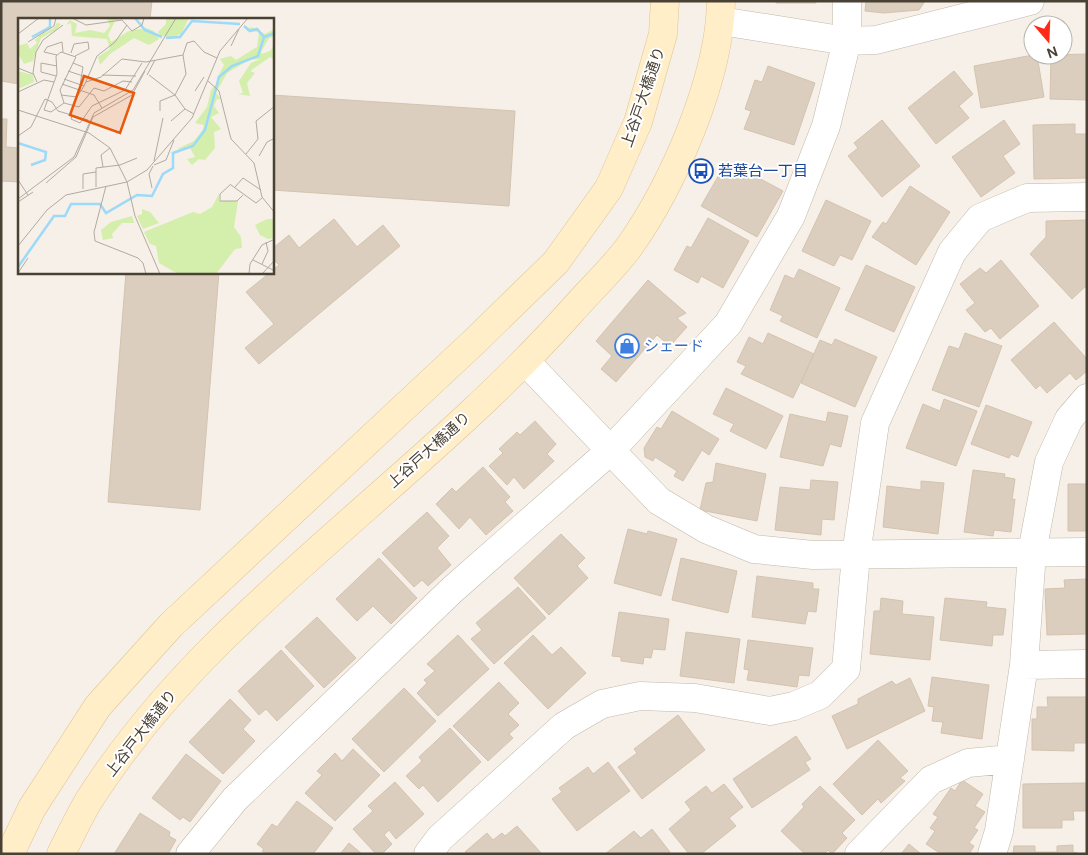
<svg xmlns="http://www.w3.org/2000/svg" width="1088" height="855" viewBox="0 0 1088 855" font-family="'DM Sans','Noto Sans JP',sans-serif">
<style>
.building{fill:#dccebe;stroke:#d4c3ae}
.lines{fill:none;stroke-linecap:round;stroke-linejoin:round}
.street-casing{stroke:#c2b8a9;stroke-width:29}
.secondary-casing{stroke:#dec694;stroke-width:29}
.street{stroke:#fff;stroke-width:28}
.secondary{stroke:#ffeec8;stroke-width:28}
.labels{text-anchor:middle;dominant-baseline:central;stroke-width:4;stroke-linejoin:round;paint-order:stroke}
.street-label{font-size:15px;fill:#4a4135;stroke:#fff}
.transit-label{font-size:15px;fill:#164399;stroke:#fff;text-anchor:start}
.shop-label{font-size:15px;fill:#366cbe;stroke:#fff;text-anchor:start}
.inset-river{fill:none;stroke:#9dd9f9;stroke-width:2.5}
.inset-road{fill:none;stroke:#b1aaa0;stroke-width:1}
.view{fill:#e8590c;fill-opacity:0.15;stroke:#e8590c;stroke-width:2.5}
.inset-edge{fill:none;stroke:#4a4135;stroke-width:2.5}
</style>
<rect width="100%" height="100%" fill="#f6f0e8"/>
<path class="building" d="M 1,1 L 152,1 L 150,19 L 19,19 L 19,84 L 1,81 Z
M 776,1 L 816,1 L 816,3 L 776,3 Z
M 866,1 L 925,1 L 919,10 L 884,13 L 865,11 Z
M 1087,54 L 1087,100 L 1050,99 L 1051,55 Z
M 1033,55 L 1037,55 L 1044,97 L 981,108 L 974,66 Z
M 768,66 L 815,83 L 794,145 L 744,129 L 751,111 L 745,109 L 755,80 L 762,82 Z
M 954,71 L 973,94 L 959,106 L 969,118 L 936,144 L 908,108 Z
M 272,95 L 515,111 L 509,206 L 272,190 Z
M 1,119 L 7,119 L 6,147 L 19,148 L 19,182 L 1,181 Z
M 882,120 L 920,166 L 882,197 L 848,156 L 858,148 L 854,143 Z
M 1004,120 L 1020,144 L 1003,156 L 1015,173 L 981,197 L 952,157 Z
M 1075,124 L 1075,134 L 1087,134 L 1087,178 L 1034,179 L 1033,125 Z
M 727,161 L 783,191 L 757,237 L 701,206 Z
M 910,186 L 950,212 L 916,265 L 872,237 L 883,222 L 886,224 Z
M 826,200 L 871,221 L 852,260 L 840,255 L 834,266 L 802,251 Z
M 708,218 L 749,241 L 723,288 L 701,276 L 698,283 L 674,270 L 687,246 L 691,248 Z
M 334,219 L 357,247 L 383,225 L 400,246 L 259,364 L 245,348 L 274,324 L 246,292 L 279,265 L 272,258 L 272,249 L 289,235 L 299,248 Z
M 1087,220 L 1087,285 L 1072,299 L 1030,254 L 1046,237 L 1046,221 Z
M 1001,260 L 1039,306 L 1000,339 L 991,328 L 985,332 L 966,310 L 975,303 L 960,284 L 980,268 L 986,273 Z
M 866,265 L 915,287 L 894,332 L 845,310 Z
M 799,269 L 840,288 L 817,338 L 780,321 L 783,316 L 770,310 L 785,275 L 794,279 Z
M 126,272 L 219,272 L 200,510 L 108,502 Z
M 648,280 L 686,313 L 677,318 L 687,327 L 670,346 L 657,335 L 616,382 L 601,369 L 612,356 L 596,341 Z
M 1054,322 L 1087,359 L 1087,371 L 1076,380 L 1070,373 L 1047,393 L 1040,385 L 1036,389 L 1011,360 Z
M 768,333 L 814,354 L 793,398 L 741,374 L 746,366 L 737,362 L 749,337 L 763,344 Z
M 965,333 L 1002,346 L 979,407 L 932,390 L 949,346 L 959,349 Z
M 835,339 L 877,357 L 855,407 L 801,383 L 820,340 L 832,345 Z
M 726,388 L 783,416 L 766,449 L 730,431 L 734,424 L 713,414 Z
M 944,399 L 977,411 L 956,466 L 906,448 L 923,404 L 940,411 Z
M 986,405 L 1032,422 L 1018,457 L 1011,454 L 1009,458 L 971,444 Z
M 672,411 L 719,439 L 709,455 L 702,450 L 683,481 L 674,476 L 677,471 L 655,457 L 653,461 L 645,457 L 644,448 L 657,427 L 661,429 Z
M 828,412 L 848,416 L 841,447 L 830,444 L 823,466 L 780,457 L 790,414 L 826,422 Z
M 535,421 L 556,444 L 547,454 L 554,461 L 524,489 L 514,477 L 507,485 L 489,466 L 503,453 L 499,449 L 517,432 L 520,435 Z
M 716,463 L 766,474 L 757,521 L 700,510 L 706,483 L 713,482 Z
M 483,467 L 510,497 L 505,502 L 513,511 L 486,535 L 470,517 L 459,529 L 436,504 L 452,488 L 456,492 Z
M 973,470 L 1005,474 L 1004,477 L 1015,479 L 1012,500 L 1015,499 L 1011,532 L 994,530 L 993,536 L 964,532 Z
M 811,480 L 838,482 L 834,520 L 822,519 L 821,535 L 775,530 L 780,487 L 810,490 Z
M 921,481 L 944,483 L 938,534 L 883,527 L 887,486 L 921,490 Z
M 1068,484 L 1087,484 L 1087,531 L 1068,531 Z
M 427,512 L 449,536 L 437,548 L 451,565 L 428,586 L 422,580 L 414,587 L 382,553 Z
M 628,529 L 647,534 L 648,531 L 677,539 L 661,596 L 614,583 Z
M 561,534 L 585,558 L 577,566 L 588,578 L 549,615 L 514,578 Z
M 379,558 L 417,598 L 391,624 L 373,606 L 357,621 L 336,599 Z
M 681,558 L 737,571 L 728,613 L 672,600 Z
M 757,576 L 813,583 L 813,589 L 819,589 L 816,612 L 808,611 L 805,624 L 752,617 Z
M 1087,579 L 1087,634 L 1047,635 L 1045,589 L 1065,588 L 1064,580 Z
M 518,587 L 546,618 L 494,664 L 471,639 L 482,630 L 476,623 Z
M 881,598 L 903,601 L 902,614 L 934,617 L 930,660 L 870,654 L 874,611 L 880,611 Z
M 945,598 L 987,602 L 986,607 L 1006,609 L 1003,635 L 993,635 L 992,646 L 940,640 Z
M 619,612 L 669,619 L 665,650 L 653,649 L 651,658 L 644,657 L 643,664 L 621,661 L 621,657 L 612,656 Z
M 317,617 L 356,658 L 324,688 L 285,647 Z
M 686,632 L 740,639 L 734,683 L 680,676 Z
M 458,635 L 489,669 L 438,716 L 417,693 L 427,683 L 424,680 L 435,671 L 427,664 Z
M 533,635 L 552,655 L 561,647 L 586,673 L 548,709 L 504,663 Z
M 748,640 L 813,648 L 809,676 L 799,675 L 797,687 L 747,680 L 749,670 L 744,669 Z
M 281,650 L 314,686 L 277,721 L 266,709 L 259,715 L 238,691 Z
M 932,677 L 989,685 L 982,739 L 941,733 L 943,722 L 932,721 L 934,707 L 928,706 Z
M 910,678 L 925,711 L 847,749 L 832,716 L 858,704 L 858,699 L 892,681 L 896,685 Z
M 499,682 L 519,703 L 508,714 L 519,725 L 509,734 L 513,738 L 488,761 L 453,726 Z
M 404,688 L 436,721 L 384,772 L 352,739 Z
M 1047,697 L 1087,697 L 1087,743 L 1074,743 L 1074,751 L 1032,750 L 1032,719 L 1037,719 L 1037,707 L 1048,707 Z
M 230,699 L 251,720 L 243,729 L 255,741 L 223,774 L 189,742 Z
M 678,715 L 705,750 L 642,799 L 618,767 L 637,753 L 634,749 Z
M 450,728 L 481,762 L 438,802 L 423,785 L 419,789 L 406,776 L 422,761 L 419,757 Z
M 796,736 L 811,759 L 805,762 L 810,770 L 752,808 L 733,779 Z
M 878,740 L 908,771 L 900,778 L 905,781 L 881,803 L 878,799 L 862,815 L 833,784 Z
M 353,749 L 380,775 L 335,821 L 305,793 L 322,775 L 317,771 L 335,753 L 342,761 Z
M 186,754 L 221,781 L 190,822 L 183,817 L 180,820 L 152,798 Z
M 608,762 L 630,791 L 577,831 L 552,799 L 562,792 L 559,788 L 588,767 L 593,774 Z
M 962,780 L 983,794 L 975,806 L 985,812 L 974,828 L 978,830 L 969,843 L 974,846 L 969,854 L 941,854 L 926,844 L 935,831 L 930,828 L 938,817 L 933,814 L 951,788 L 955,791 Z
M 395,782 L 424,814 L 396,839 L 389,830 L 384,835 L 392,844 L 382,854 L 376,854 L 353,829 L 373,811 L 368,806 Z
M 1087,783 L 1087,811 L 1073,811 L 1074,820 L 1062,820 L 1062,828 L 1023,828 L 1023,784 Z
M 724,784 L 743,807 L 729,818 L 736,826 L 701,854 L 689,854 L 669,829 L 691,810 L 685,802 L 706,786 L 712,793 Z
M 820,786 L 855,820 L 842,833 L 847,838 L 832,854 L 828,850 L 824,854 L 805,854 L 781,831 L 804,807 L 802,804 Z
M 297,801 L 333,828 L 313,854 L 266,854 L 262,851 L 264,849 L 257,844 L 272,824 L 277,827 Z
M 140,813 L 170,832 L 169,836 L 176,840 L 168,854 L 114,854 Z
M 517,826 L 542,854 L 466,854 L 465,852 L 487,833 L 493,840 L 502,833 L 505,836 Z
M 652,829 L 670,852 L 667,854 L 605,854 L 634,831 L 641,838 Z
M 349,843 L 362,854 L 340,854 Z
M 909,844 L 921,854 L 901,854 Z
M 1073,845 L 1073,852 L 1080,854 L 1013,854 L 1014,846 L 1035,846 L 1035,852 L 1057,852 L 1057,846 Z"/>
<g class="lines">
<g class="street-casing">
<path id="street" d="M 721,21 L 847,41 L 876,40 L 1030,1
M 526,362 L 659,501 L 706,529 L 754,549 L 813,555 L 1087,552
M 1087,398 L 1069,419 L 1049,462 L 1032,552 L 1024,665 L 1087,664
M 190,854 L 235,799 L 452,590 L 610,451 L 728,324 L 791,216 L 826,126 L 847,41 L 847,1
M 428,854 L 440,838 L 564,726 L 602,704 L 640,696 L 695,698 L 770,711 L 794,706 L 820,695 L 846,669 L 856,555 L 875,423 L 952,252 L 980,218 L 1027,198 L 1087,197
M 859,854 L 931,780 L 968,763 L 1010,759
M 992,854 L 999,831 L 1024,665"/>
</g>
<g class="secondary-casing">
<path id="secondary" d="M 10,854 L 32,808 L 98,706 L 171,625 L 475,341 L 556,262 L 609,188 L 638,122 L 663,34 L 665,1
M 61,854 C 70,836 79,817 89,800 C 127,741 173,687 223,638 C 336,527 464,431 570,313 C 589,291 612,270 629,247 C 673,185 720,78 721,1"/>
</g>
<use href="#street" class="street"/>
<use href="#secondary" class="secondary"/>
</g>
<defs>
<g id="bus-ring" transform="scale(1.25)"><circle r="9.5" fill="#fff" stroke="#1a4fb4" stroke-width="1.5"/><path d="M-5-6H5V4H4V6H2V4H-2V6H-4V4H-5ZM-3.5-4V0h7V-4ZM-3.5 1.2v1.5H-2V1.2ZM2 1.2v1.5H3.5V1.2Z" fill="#1a4fb4"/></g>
<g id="shop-ring" transform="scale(1.25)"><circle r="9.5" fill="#fff" stroke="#3f7fe0" stroke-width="1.5"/><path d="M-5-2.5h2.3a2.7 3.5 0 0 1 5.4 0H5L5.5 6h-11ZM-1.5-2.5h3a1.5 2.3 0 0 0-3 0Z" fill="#3f7fe0"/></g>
</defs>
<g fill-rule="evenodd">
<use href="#bus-ring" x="701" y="171"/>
<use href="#shop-ring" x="627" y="346"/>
</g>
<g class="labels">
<g class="street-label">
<text transform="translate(643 97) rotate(-71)">上谷戸大橋通り</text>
<text transform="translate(429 450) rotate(-42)">上谷戸大橋通り</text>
<text transform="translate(141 733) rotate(-52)">上谷戸大橋通り</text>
</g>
<g class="transit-label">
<text x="718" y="171">若葉台一丁目</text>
</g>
<g class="shop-label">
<text x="644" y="346">シェード</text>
</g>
</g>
<g transform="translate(18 18)">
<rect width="256" height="256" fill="#f6f0e8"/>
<path d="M 148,0 L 171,0 L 163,16 L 154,20 L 142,17 L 140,14 L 148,6 ZM 0,53 L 15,57 L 16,64 L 0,71 ZM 249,201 L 257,201 L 256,220 L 250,221 L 242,217 L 237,207 Z" fill="#d4eeac"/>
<path d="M 89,0 L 104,0 L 97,3 L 90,17 L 93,24 L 111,13 L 128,10 L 136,13 L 141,21 L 131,27 L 116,20 L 92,36 L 82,47 L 80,39 L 92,31 L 89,21 L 54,18 L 53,5 L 48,7 L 52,2 L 59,6 L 57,15 L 72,12 L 86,15 L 92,8 ZM 39,5 L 43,6 L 38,12 L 23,20 L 15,43 L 6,46 L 0,36 L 0,28 L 9,25 L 12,31 L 19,25 L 17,22 L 22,17 L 36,10 ZM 226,6 L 230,11 L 234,9 L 247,16 L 256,11 L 256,19 L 251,20 L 243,34 L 244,36 L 252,33 L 256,27 L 256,42 L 252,39 L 232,53 L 237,55 L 229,65 L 232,78 L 220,76 L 225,75 L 221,63 L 233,45 L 242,41 L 231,42 L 209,55 L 198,75 L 203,81 L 199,81 L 196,88 L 201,95 L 193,99 L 203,111 L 196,114 L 197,130 L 187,142 L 181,141 L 174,147 L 169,141 L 177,139 L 172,130 L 159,131 L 176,123 L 184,113 L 186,107 L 177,105 L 189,89 L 193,72 L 202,62 L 199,60 L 206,47 L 202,41 L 213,38 L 218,42 L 239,29 L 241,14 L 229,13 ZM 201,176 L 201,183 L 220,183 L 216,209 L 223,219 L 224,230 L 217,231 L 198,256 L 160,256 L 141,245 L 138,228 L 132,226 L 126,214 L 175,194 L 182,196 L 194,189 ZM 124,191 L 132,194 L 141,205 L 125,211 L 119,198 L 124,196 ZM 114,198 L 116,205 L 104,205 L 94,216 L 95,220 L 85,222 L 83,212 L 93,204 Z" fill="#d4eeac"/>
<path class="inset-river" d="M 117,0 L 127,12 L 144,19M 226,8 L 232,13 L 239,11 L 246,19M 14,19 L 32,9 L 32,0M 148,20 L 162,19 L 174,3 L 222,6M 0,125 L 28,134 L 27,142 L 13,147M 0,249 L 36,198 L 47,198 L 53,186 L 82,186 L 88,195 L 119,177 L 134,178 L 145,156 L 155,150 L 155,135 L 175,128 L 187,112 L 201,59 L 214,48 L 240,38 L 246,19 L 257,15"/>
<path class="inset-road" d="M 54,0 L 68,7 L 104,2 L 114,13 L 124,7 L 126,0M 0,16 L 21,0M 10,24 L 36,8 L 38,0M 213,28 L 221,11M 53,35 L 56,26 L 70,24 L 71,31 L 57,38M 39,37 L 26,34 L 29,29 L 44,24 L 45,34M 55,45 L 65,49 L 62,67M 0,50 L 15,56M 50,53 L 65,58M 84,57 L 118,58M 129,57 L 137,42M 131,57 L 157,77 L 168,56 L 165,37 L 169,25 L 176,23 L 186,34 L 199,40M 38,58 L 23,54 L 23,45 L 39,48M 190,63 L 201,73 L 213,121 L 236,145 L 244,179 L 257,195M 19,64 L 15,55 L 18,34 L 25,22 L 45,7M 68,64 L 83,59 L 104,41 L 128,44 L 165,37M 44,66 L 76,77 L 84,90M 66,68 L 79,38 L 97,24 L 109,7M 177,73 L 186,59M 0,74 L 26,62 L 36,64M 43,77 L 59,79 L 66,68 L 46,61M 157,77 L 167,91 L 176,96M 46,85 L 42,72 L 58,39 L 43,34 L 38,38 L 39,56 L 26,92 L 33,94 L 46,85 L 61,89 L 76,70 L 86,73 L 105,63 L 114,64M 0,92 L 71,115 L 92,130 L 109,164 L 117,198 L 142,256M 142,93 L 142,83 L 157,77M 54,98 L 53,101 L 62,105 L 74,88 L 107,72 L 124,45M 153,103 L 167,91M 0,118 L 13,109 L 27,81 L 34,84 L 40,93 L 70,102M 228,136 L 240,121 L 238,103 L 257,88M 241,138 L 249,124 L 257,120M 136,143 L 145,100M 136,147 L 148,142 L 156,122M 85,149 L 83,137 L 92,130M 0,162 L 10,177M 28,165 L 58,139 L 75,99 L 114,77 L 127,53M 213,166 L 202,176 L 202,183 L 219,183 L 225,177M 213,167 L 238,185 L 244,180M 88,168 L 76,214 L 77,223 L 120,240 L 125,245 L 128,256M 78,169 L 78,150 L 102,147 L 119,140M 217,169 L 225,160 L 243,172M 134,170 L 131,156 L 135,148M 65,171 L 65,156 L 78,154M 0,181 L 56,139 L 76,95 L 115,72 L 158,0M 0,184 L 15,174M 0,228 L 29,192 L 48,177 L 109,164 L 129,152 L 174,100 L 202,33 L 230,0M 235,242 L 257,253M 244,246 L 250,233 L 248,224M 0,255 L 10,240M 231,256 L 232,246 L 244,227 L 257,221M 244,256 L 257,242"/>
<path class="view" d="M 66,58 L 116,75 L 102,115 L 52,97 Z"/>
<rect width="256" height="256" class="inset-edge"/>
</g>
<rect width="1088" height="855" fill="none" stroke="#4a4135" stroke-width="5"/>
<g transform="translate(1048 40) rotate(161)"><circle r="24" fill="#ffffff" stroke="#b7b3ae"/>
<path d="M0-4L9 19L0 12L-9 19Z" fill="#ff2a15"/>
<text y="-8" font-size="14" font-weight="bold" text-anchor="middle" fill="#4a4135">N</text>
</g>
</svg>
